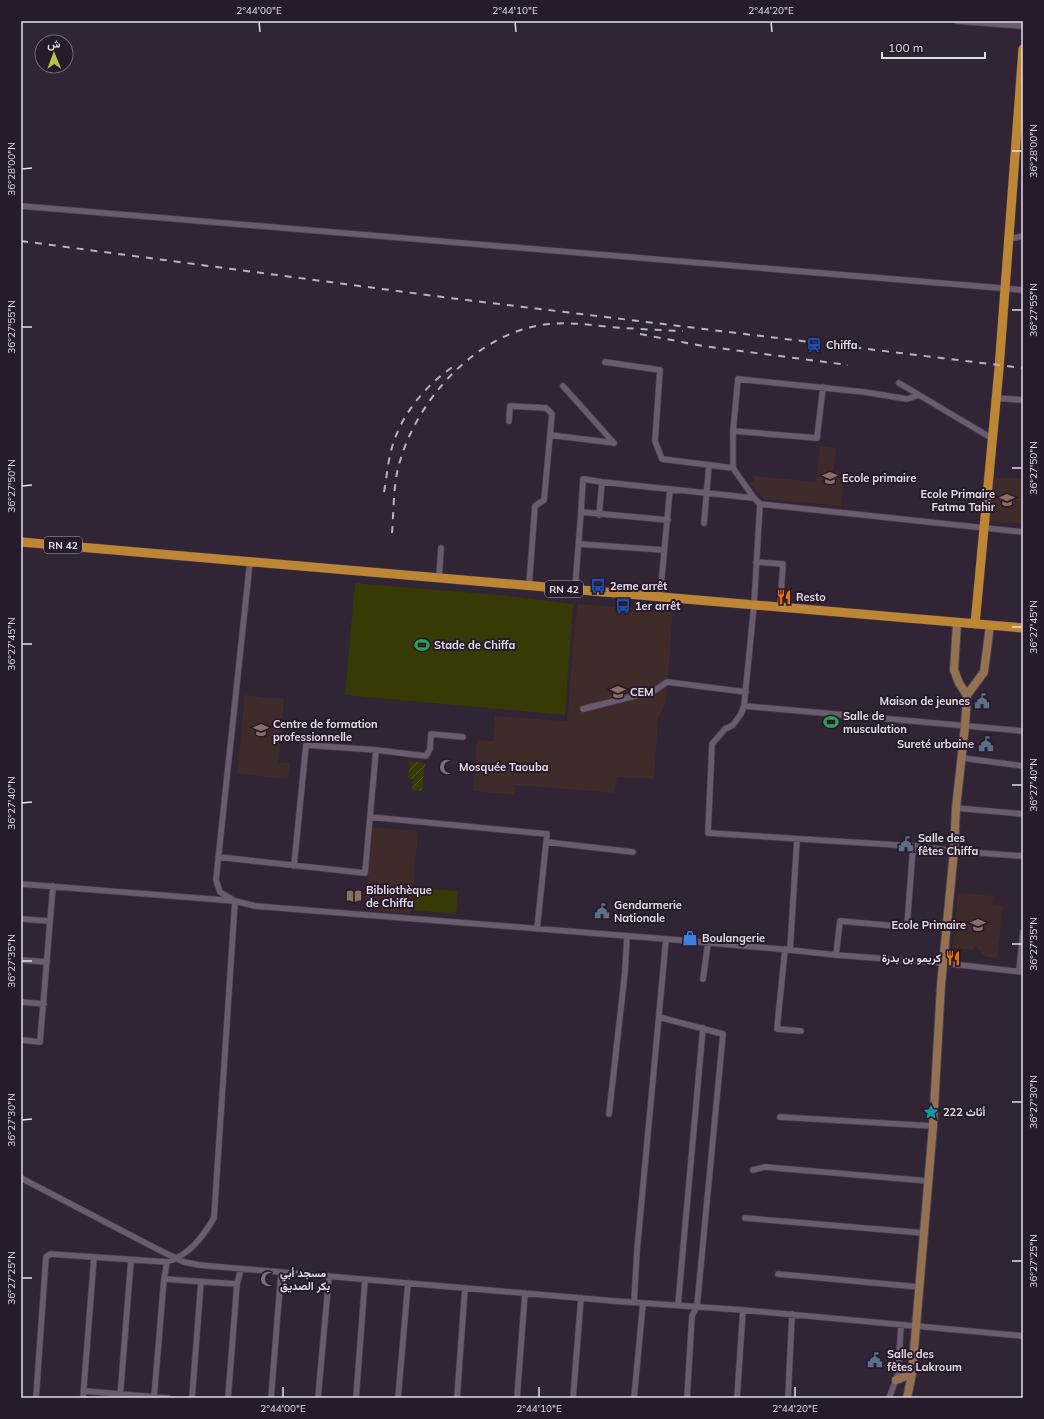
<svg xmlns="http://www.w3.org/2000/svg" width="1044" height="1419" viewBox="0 0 1044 1419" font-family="Mulish,Vazirmatn,sans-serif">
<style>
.education{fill:#3f2b29}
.grass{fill:#373a04}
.garden{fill:url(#garden-furrows)}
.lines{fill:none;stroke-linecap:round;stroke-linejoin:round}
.street-casing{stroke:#4a3f4d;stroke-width:7}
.secondary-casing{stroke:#4a3f4d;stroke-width:10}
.primary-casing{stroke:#4a3f4d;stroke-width:10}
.street{stroke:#6a5b6e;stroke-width:5.5}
.secondary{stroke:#937152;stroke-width:8}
.primary{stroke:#bc8635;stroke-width:9}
.rail{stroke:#bbb2be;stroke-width:2;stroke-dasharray:7 7;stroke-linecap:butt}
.ticks{fill:none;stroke:#e4dce7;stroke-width:1.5}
.labels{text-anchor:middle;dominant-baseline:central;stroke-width:4;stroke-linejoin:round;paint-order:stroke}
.shield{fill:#271a2b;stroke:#aba2af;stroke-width:1}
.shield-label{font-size:10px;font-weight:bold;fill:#e4dce7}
.poi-label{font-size:11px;font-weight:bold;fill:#e4dce7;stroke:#271a2b;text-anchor:start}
.neatline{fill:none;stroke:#e4dce7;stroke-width:1.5}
.ticks-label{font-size:10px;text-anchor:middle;fill:#e4dce7}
</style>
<defs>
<pattern id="garden-furrows" width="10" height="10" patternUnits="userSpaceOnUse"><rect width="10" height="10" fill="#373a04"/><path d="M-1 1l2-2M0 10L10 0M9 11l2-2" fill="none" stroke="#545629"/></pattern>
</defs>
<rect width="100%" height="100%" fill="#312435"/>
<path class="education" d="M 820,446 L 836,448 L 833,471 L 845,472 L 841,506 L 764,499 L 750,484 L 754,480 L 753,476 L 816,482 Z
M 993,477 L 1023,479 L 1023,524 L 989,521 Z
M 577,604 L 673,611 L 666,702 L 658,719 L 654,779 L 617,777 L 615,793 L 515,785 L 514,795 L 473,791 L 477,740 L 493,741 L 495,716 L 567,721 Z
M 245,695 L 284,699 L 279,762 L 290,763 L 288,779 L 237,774 Z
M 373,827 L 418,831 L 411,914 L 365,910 Z
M 958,893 L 993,896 L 992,904 L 1003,905 L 997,958 L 986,957 L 974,945 L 973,950 L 953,948 Z"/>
<path class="grass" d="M 355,583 L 500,595 L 573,604 L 565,715 L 345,695 Z
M 416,888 L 458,891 L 456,914 L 414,910 Z"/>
<path class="garden" d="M 410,761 L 425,763 L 422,791 L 412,790 L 413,779 L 408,778 Z"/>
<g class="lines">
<g class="street-casing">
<path id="street" d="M 957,21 L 1023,26
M 21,206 L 1023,290
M 1009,239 L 1023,236
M 605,362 L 660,370 L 655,441 L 662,459 L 733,468
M 899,383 L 993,439
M 563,386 L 614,443
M 996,398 L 1023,400
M 509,421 L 510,406 L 546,408 L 552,414 L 544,500 L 535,506 L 529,586
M 733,431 L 817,438 L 823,387
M 550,435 L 614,443
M 760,504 L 754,498 L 733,468 L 733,431 L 738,379 L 864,392 L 907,399 L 919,395
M 581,512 L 583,479 L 602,482
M 599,515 L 602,482 L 754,498
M 704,523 L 709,465
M 1023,532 L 760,504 L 754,605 L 744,706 L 741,714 L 733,725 L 725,729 L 712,744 L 708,833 L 913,846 L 954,851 L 1023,856
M 579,544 L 664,550
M 250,561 L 216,880 L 220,892 L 235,901 L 255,906 L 666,939 L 790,950 L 836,955 L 943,963 L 1023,972
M 756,562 L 783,564 L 780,607
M 439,578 L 441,548
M 575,589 L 581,512 L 668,520
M 660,597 L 670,489
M 744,706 L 1023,731
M 583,709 L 654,691 L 667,682 L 746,692
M 376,750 L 426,756 L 430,749 L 431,734 L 463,737
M 962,758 L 1023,766
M 956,808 L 1023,814
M 546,842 L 633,852
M 218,857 L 365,873 L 370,817 L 547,834 L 537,929
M 294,866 L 306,745 L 376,750 L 370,817
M 21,884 L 235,901 L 214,1218 C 202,1238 189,1255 167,1262 L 50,1254 L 46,1257 L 36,1398
M 21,919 L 50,921
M 785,949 L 777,1029 L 801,1031
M 790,950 L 797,839
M 836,955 L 840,921 L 907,927 L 913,846
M 21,960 L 47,962
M 1019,971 L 1023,932
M 703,979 L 708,943
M 21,1002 L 44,1004
M 659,1017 L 723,1034 L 697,1306 L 692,1316 L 687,1398
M 21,1040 L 40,1042 L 53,886
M 609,1114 L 625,972 L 627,936
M 780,1117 L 933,1126
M 753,1170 L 765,1167 L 928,1181
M 21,1178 L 159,1250 L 184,1262 L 199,1265 L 614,1301 L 743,1310 L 1023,1336
M 745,1218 L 924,1233
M 778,1274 L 919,1287
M 164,1279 L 237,1284
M 634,1302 L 637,1251 L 666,939
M 678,1305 L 703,1028
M 84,1391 L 168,1398
M 83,1398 L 94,1257
M 120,1398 L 131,1260
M 154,1398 L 164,1279 L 167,1262
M 192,1398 L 201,1282
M 228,1398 L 237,1284 L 241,1269
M 271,1398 L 281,1273
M 318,1398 L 329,1276
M 356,1398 L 365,1280
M 398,1398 L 408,1283
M 457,1398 L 465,1288
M 517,1398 L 525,1293
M 573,1398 L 581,1298
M 634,1398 L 643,1303
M 737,1398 L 743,1310
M 788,1398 L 792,1314
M 889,1398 L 898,1374 L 901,1325"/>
</g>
<g class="secondary-casing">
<path id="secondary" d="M 967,695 L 984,672 L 990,625
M 896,1380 L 912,1374
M 907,1398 L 912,1374 L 933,1126 L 941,985 L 954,851 L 956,808 L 965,726 L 967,695 L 959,683 L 954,670 L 957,623"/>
</g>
<g class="primary-casing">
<path id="primary" d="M 21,542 L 1023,628
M 975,624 L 999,369 L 1023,49"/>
</g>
<use href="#street" class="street"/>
<use href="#secondary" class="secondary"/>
<use href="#primary" class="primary"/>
<path class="rail" d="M 21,241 L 450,298 L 1023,368
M 640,334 L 703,346 L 848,365
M 384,492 C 387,476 388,459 393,444 C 404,410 428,383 457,364
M 392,533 C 394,509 393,483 400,461 C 419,396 480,330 550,324 C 571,322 590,325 611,327 C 635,329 659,330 683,331"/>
</g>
<path class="ticks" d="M 259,22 L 260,32M 515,22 L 516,32M 771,22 L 772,32M 1012,151 L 1022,151M 22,169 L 32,168M 1012,310 L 1022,310M 22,327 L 32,327M 1012,468 L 1022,468M 22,486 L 32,485M 1012,627 L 1022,627M 22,644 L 32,644M 1012,785 L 1022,785M 22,803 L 32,802M 1012,944 L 1022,944M 22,961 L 32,961M 1012,1102 L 1022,1102M 22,1120 L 32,1119M 1012,1261 L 1022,1261M 22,1278 L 32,1278M 283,1387 L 283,1397M 539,1387 L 539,1397M 795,1387 L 795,1397"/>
<defs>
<g id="station-bare" transform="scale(1.2)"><path d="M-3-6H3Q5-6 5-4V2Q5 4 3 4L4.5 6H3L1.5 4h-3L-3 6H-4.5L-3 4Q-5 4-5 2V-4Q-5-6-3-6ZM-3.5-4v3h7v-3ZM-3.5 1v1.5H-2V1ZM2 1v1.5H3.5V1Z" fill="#1a4fb4" stroke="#271a2b" stroke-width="2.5" paint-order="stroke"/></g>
<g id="school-bare" transform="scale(1.2)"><path d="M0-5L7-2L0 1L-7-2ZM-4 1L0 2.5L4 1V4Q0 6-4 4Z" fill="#8d6e63" stroke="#271a2b" stroke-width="2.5" paint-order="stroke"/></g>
<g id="bus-bare" transform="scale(1.2)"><path d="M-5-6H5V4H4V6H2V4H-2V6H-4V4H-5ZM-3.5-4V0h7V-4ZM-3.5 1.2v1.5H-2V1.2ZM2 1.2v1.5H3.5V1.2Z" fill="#1a4fb4" stroke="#271a2b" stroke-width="2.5" paint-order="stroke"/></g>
<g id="restaurant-bare" transform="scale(1.2)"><path d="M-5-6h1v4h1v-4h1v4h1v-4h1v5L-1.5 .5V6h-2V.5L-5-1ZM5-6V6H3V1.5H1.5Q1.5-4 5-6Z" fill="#e8710a" stroke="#271a2b" stroke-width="2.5" paint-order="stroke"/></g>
<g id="stadium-bare" transform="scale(1.2)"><path d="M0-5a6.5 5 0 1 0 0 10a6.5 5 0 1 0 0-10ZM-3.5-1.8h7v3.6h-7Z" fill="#2e9e5b" stroke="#271a2b" stroke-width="2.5" paint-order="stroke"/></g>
<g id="civic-bare" transform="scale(1.2)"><path d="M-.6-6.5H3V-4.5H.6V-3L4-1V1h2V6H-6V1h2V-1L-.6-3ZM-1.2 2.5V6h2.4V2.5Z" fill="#5c6f8a" stroke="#271a2b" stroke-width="2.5" paint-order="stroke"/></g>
<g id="mosque-bare" transform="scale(1.2)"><path d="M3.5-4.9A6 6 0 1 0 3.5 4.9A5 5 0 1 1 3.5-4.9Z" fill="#6b7280" stroke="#271a2b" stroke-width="2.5" paint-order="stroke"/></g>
<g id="library-bare" transform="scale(1.2)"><path d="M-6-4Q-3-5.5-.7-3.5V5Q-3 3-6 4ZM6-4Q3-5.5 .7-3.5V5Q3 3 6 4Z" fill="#8d6e63" stroke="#271a2b" stroke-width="2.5" paint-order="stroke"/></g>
<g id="shop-bare" transform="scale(1.2)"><path d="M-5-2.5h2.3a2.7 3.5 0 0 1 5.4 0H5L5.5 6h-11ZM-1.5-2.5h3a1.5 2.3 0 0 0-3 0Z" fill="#3f7fe0" stroke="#271a2b" stroke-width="2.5" paint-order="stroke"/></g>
<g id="sight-bare" transform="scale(1.2)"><path d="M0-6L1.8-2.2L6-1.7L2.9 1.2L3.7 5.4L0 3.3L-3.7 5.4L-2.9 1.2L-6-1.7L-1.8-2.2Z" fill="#0f9aa8" stroke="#271a2b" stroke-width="2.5" paint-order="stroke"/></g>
</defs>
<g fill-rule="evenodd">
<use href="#station-bare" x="814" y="345"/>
<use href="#school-bare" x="830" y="478"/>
<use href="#school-bare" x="1007" y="500"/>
<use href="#bus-bare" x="598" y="586"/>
<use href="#restaurant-bare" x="784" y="597"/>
<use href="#bus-bare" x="623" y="606"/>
<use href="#stadium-bare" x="422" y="645"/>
<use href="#school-bare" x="618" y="692"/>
<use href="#civic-bare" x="982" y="701"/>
<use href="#stadium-bare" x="831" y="722"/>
<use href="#school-bare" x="261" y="730"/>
<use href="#civic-bare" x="986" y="744"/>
<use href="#mosque-bare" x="447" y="767"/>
<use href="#civic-bare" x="906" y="844"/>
<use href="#library-bare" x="354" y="896"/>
<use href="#civic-bare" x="602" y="911"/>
<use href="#school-bare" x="978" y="925"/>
<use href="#shop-bare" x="690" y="938"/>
<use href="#restaurant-bare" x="953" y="958"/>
<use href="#sight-bare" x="931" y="1112"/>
<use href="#mosque-bare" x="268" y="1279"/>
<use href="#civic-bare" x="875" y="1360"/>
</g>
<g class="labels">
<g class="shield">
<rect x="44" y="537" width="38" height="16" rx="3"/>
<rect x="545" y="581" width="38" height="16" rx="3"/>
</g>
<g class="shield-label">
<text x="63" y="545">RN 42</text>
<text x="564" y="589">RN 42</text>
</g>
<g class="poi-label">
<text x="826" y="345">Chiffa</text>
<text x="842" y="478">Ecole primaire</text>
<text x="995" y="494" text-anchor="end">Ecole Primaire<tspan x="995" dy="13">Fatma Tahir</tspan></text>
<text x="610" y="586">2eme arrêt</text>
<text x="796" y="597">Resto</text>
<text x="635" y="606">1er arrêt</text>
<text x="434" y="645">Stade de Chiffa</text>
<text x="630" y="692">CEM</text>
<text x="970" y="701" text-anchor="end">Maison de jeunes</text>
<text x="843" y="716">Salle de<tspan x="843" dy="13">musculation</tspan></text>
<text x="273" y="724">Centre de formation<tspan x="273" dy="13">professionnelle</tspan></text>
<text x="974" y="744" text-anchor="end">Sureté urbaine</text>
<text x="459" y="767">Mosquée Taouba</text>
<text x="918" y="838">Salle des<tspan x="918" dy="13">fêtes Chiffa</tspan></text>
<text x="366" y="890">Bibliothèque<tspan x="366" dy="13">de Chiffa</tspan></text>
<text x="614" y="905">Gendarmerie<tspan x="614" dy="13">Nationale</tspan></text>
<text x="966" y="925" text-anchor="end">Ecole Primaire</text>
<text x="702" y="938">Boulangerie</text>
<text x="941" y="958" text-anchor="end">كريمو بن بدرة</text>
<text x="943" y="1112">أثاث 222</text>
<text x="280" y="1273">مسجد أبي<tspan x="280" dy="13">بكر الصديق</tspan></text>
<text x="887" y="1354">Salle des<tspan x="887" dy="13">fêtes Lakroum</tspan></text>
</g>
</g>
<rect width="1044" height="1419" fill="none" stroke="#271a2b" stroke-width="44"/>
<g transform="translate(54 54) rotate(359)"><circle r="19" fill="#271a2b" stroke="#736876"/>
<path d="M0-3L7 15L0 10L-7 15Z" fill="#b9c046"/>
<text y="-6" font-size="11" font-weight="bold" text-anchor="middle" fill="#e4dce7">ش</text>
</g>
<path d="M882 52v6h103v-6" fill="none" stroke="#e4dce7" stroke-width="2"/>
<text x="888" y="52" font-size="12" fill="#e4dce7" stroke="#271a2b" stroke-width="3" paint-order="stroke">100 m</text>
<rect x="22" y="22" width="1000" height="1375" class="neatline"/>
<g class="ticks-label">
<text x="259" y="14">2°44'00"E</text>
<text x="515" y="14">2°44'10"E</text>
<text x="771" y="14">2°44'20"E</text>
<text transform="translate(1033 151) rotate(-90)" y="4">36°28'00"N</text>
<text transform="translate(11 169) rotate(-90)" y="4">36°28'00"N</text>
<text transform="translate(1033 310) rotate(-90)" y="4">36°27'55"N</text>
<text transform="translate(11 327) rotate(-90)" y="4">36°27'55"N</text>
<text transform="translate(1033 468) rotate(-90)" y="4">36°27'50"N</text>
<text transform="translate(11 486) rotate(-90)" y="4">36°27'50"N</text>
<text transform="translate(1033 627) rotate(-90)" y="4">36°27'45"N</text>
<text transform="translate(11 644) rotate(-90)" y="4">36°27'45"N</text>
<text transform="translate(1033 785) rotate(-90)" y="4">36°27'40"N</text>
<text transform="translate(11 803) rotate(-90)" y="4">36°27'40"N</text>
<text transform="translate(1033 944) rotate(-90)" y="4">36°27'35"N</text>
<text transform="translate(11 961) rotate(-90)" y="4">36°27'35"N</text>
<text transform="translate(1033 1102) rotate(-90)" y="4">36°27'30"N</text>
<text transform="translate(11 1120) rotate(-90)" y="4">36°27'30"N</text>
<text transform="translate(1033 1261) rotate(-90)" y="4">36°27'25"N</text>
<text transform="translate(11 1278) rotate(-90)" y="4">36°27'25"N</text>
<text x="283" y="1412">2°44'00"E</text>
<text x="539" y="1412">2°44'10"E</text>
<text x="795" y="1412">2°44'20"E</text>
</g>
</svg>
